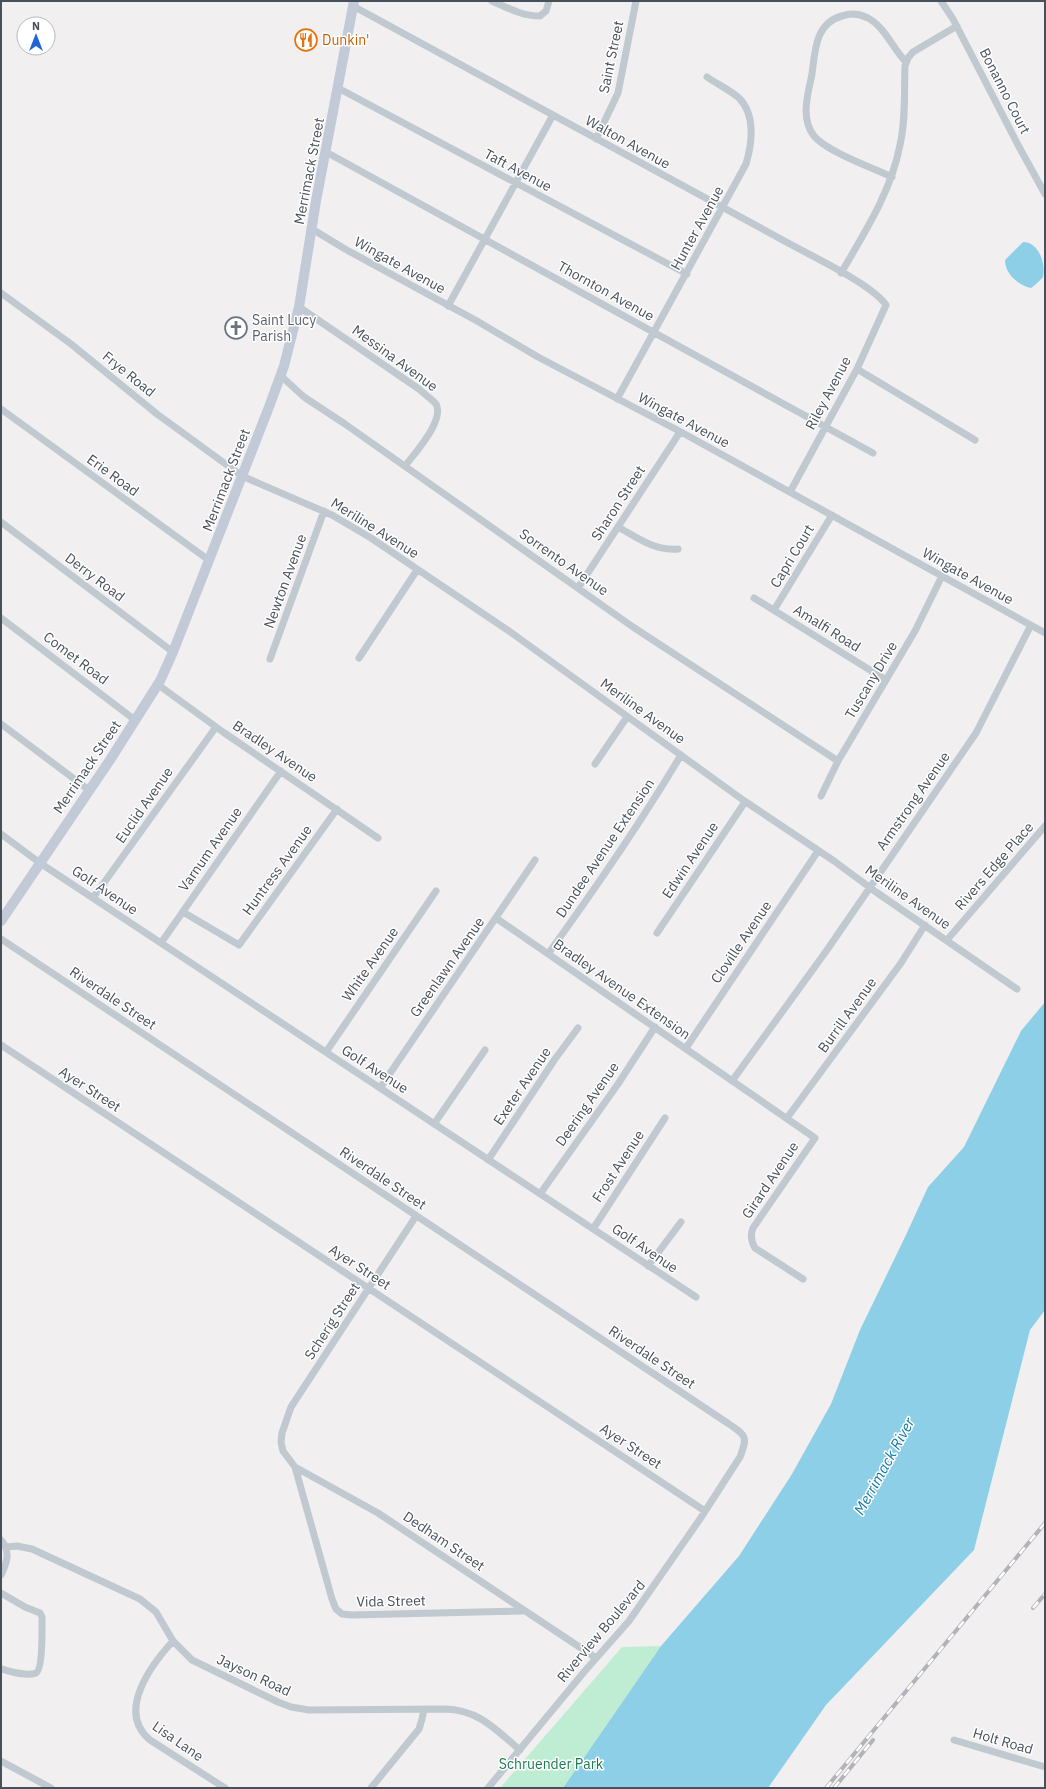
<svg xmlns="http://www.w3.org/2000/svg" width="1046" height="1789" viewBox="0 0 1046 1789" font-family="'IBM Plex Sans',sans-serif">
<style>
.green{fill:#bfedd4}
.water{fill:#8ecfe8}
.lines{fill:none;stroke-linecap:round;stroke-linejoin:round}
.minor{stroke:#c0c8d0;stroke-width:7}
.secondary{stroke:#c2cad7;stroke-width:10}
.rail-casing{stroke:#b1b3b9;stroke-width:4}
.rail{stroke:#fff;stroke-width:2.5;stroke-dasharray:8;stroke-linecap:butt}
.labels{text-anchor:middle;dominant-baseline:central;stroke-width:3;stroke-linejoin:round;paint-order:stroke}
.food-label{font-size:14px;fill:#c56008;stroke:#fff;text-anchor:start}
.street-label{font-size:14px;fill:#47505b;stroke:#fff}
.worship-label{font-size:14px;fill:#5b616d;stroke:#fff;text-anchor:start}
.park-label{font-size:14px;fill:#1b7a51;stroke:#fff}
.water-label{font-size:15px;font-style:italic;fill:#127ba3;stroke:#fff}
</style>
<rect width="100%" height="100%" fill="#f1efef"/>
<path class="green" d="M 661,1646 L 563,1788 L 500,1788 L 622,1647 Z"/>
<path class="water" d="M 1023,242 C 1038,242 1046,262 1043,277 C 1040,281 1036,284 1031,288 C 1018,285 1005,274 1005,260 Z
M 1045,1002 L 1045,1310 L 1030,1330 L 974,1550 L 826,1705 L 768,1788 L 563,1788 L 661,1646 L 739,1556 L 792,1474 L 831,1404 L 860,1330 L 905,1237 L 928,1187 L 964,1147 L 1021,1031 Z"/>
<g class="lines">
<path class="minor" d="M 492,1 C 508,8 522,16 540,16 L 546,11 L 549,1
M 941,1 L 953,19 L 1018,145 L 1045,194
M 353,6 L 779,238 C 805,253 871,283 886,305 L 857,369 L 790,492
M 338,88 L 687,274
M 596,139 L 618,93 L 636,1
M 326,152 L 873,453
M 892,177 C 873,168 826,151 814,136 C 800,118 808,94 812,74 C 815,52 815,23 842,16 C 850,13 860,14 868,18 C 885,27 893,49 906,62
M 312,229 L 345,249 L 477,321 L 538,357 L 681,432 L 1045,633
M 841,273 C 865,232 891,192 900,145 C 906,119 904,92 905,66 L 908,58 L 913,52 L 957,26
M 1,293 L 71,344 L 157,414 L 242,476 L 332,515 L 371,538 L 509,631 L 743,800 L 834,861 L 876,892 L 1017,989
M 448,306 L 553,115
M 299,307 L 419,389 C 424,394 432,399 436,404 C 445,420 415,453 405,466
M 857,369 L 975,440
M 281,376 L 304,397 L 345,424 L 633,627 L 838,761
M 617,399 L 746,164 C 752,144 756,115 739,98 C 730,90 717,84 707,77
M 1,409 L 210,561
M 1,522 L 173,652
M 618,527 C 638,538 654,551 678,549
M 578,588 L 680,432
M 754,598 L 886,680
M 774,610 L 832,515
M 1,618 L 135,720
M 359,658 L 417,570
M 270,659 L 324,511
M 157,684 L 223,732 L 378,838
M 1,724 L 89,790
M 595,764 L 627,717
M 821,796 L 838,761 L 915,631 L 942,576
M 1,834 L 40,863 L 696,1297
M 93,898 L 216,727
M 183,912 L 239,945 L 337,809
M 496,918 L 815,1138 L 753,1228 C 750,1235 751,1241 755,1248 L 803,1279
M 657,933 L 745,802
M 1,939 L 729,1424 C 746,1436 748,1436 740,1457 L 700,1519 L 629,1621 L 584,1672 L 488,1788
M 947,940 L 1045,826
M 161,943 L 281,771
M 548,954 C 595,889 640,824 681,755
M 1,1045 L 705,1511
M 686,1048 L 818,851
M 326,1052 L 436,891
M 732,1081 L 827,950 L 976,733 L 1031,625
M 380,1088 L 535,860
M 787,1118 L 901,963 L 925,925
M 434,1124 L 485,1050
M 488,1160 L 555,1059 L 578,1028
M 540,1194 L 618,1084 L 655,1027
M 416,1216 L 291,1407 L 282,1433 L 281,1442 L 283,1451 L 295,1467 L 378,1513 L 596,1658
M 593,1229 L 665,1118
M 648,1266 L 681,1222
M 295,1467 L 332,1599 L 336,1609 L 342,1614 L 352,1615 L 524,1611
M 1,1540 C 11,1551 7,1563 1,1575
M 6,1547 L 17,1546 L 32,1549 L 140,1599 L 156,1612 L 173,1641 L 192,1660 L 278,1702 L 291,1707 L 309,1710 L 445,1709 C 479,1710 495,1729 520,1750
M 1,1593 L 25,1607 L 40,1613 L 42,1617 C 42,1626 43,1669 36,1673 C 26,1677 10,1671 1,1669
M 173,1641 C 151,1665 116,1712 150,1740 L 225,1788
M 954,1740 L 1045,1767
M 1,1761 L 51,1788
M 371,1788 L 419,1729 L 422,1719 L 424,1709"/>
<path class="secondary" d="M 1,921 L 110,760 L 160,681 L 173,652 L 269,407 L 284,366 L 299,307 L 316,201 L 354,1"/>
<g class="rail-casing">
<path id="rail" d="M 1033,1608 L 1045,1594
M 826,1788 L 1045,1523
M 834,1788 L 873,1740"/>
</g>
<use href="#rail" class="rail"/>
</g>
<defs>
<g id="restaurant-ring" transform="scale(1.15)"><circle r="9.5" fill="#fff" stroke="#e8710a" stroke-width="1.5"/><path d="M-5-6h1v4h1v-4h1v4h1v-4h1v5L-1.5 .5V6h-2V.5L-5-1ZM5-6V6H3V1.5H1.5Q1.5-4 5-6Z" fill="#e8710a"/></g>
<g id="church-ring" transform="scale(1.15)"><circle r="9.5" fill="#fff" stroke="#6b7280" stroke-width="1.5"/><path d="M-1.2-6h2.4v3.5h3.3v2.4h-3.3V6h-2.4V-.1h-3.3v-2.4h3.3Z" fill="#6b7280"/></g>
</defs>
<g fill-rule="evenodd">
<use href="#restaurant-ring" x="306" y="40"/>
<use href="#church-ring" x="236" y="328"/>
</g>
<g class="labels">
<g class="food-label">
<text x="322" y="40">Dunkin'</text>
</g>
<g class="street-label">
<text transform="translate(611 57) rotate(-78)">Saint Street</text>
<text transform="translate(1005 91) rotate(63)">Bonanno Court</text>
<text transform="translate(628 142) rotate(29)">Walton Avenue</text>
<text transform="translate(518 170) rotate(28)">Taft Avenue</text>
<text transform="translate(309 171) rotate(-79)">Merrimack Street</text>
<text transform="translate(697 228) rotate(-61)">Hunter Avenue</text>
<text transform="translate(400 265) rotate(29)">Wingate Avenue</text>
<text transform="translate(606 291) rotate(29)">Thornton Avenue</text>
<text transform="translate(395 358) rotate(36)">Messina Avenue</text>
<text transform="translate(129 374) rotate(39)">Frye Road</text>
<text transform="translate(828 393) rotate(-62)">Riley Avenue</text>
<text transform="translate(684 420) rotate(28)">Wingate Avenue</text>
<text transform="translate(113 475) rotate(36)">Erie Road</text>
<text transform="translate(226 480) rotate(-69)">Merrimack Street</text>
<text transform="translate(618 503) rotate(-57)">Sharon Street</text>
<text transform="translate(375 528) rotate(32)">Meriline Avenue</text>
<text transform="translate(792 556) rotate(-59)">Capri Court</text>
<text transform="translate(564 562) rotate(35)">Sorrento Avenue</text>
<text transform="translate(968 576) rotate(29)">Wingate Avenue</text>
<text transform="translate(95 577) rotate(37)">Derry Road</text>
<text transform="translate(285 581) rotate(-70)">Newton Avenue</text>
<text transform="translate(827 628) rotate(32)">Amalfi Road</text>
<text transform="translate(76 658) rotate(37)">Comet Road</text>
<text transform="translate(871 680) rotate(-59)">Tuscany Drive</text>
<text transform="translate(643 711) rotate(36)">Meriline Avenue</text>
<text transform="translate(275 751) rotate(34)">Bradley Avenue</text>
<text transform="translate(87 767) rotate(-56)">Merrimack Street</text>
<text transform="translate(913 801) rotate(-55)">Armstrong Avenue</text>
<text transform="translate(144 805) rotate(-55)">Euclid Avenue</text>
<text transform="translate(605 848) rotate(-56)">Dundee Avenue Extension</text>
<text transform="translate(210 849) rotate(-55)">Varnum Avenue</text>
<text transform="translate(690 860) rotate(-56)">Edwin Avenue</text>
<text transform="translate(994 866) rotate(-49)">Rivers Edge Place</text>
<text transform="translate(277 870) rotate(-54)">Huntress Avenue</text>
<text transform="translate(105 890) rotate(34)">Golf Avenue</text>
<text transform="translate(908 897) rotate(35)">Meriline Avenue</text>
<text transform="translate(741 942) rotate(-56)">Cloville Avenue</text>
<text transform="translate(370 964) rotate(-55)">White Avenue</text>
<text transform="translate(447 967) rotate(-55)">Greenlawn Avenue</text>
<text transform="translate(622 989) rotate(35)">Bradley Avenue Extension</text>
<text transform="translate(113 998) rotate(34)">Riverdale Street</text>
<text transform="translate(847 1015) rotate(-54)">Burrill Avenue</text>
<text transform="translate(375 1069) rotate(33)">Golf Avenue</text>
<text transform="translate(522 1086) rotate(-56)">Exeter Avenue</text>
<text transform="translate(90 1089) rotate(33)">Ayer Street</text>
<text transform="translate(587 1104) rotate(-55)">Deering Avenue</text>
<text transform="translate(618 1166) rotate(-57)">Frost Avenue</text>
<text transform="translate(383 1178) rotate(34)">Riverdale Street</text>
<text transform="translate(770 1180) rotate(-56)">Girard Avenue</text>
<text transform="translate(645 1248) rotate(34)">Golf Avenue</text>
<text transform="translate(360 1267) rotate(33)">Ayer Street</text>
<text transform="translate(332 1321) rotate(-57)">Scherig Street</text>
<text transform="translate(652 1357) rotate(34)">Riverdale Street</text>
<text transform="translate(631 1446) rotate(33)">Ayer Street</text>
<text transform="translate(444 1541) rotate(34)">Dedham Street</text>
<text transform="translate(391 1601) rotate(-1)">Vida Street</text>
<text transform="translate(601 1631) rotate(-50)">Riverview Boulevard</text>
<text transform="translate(254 1675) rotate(25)">Jayson Road</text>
<text transform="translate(178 1741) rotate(35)">Lisa Lane</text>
<text transform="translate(1003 1741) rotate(16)">Holt Road</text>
</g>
<g class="worship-label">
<text x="252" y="320">Saint Lucy<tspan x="252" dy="16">Parish</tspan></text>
</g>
<g class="park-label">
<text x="551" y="1764">Schruender Park</text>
</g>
<g class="water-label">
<text transform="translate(884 1466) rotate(-61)">Merrimack River</text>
</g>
</g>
<rect width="1046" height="1789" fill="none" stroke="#47505b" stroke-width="4"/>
<g transform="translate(36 36)"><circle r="19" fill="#ffffff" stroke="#b5b9bd"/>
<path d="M0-3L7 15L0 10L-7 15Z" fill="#2164d9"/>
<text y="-6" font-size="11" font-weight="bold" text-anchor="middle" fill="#47505b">N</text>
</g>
</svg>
